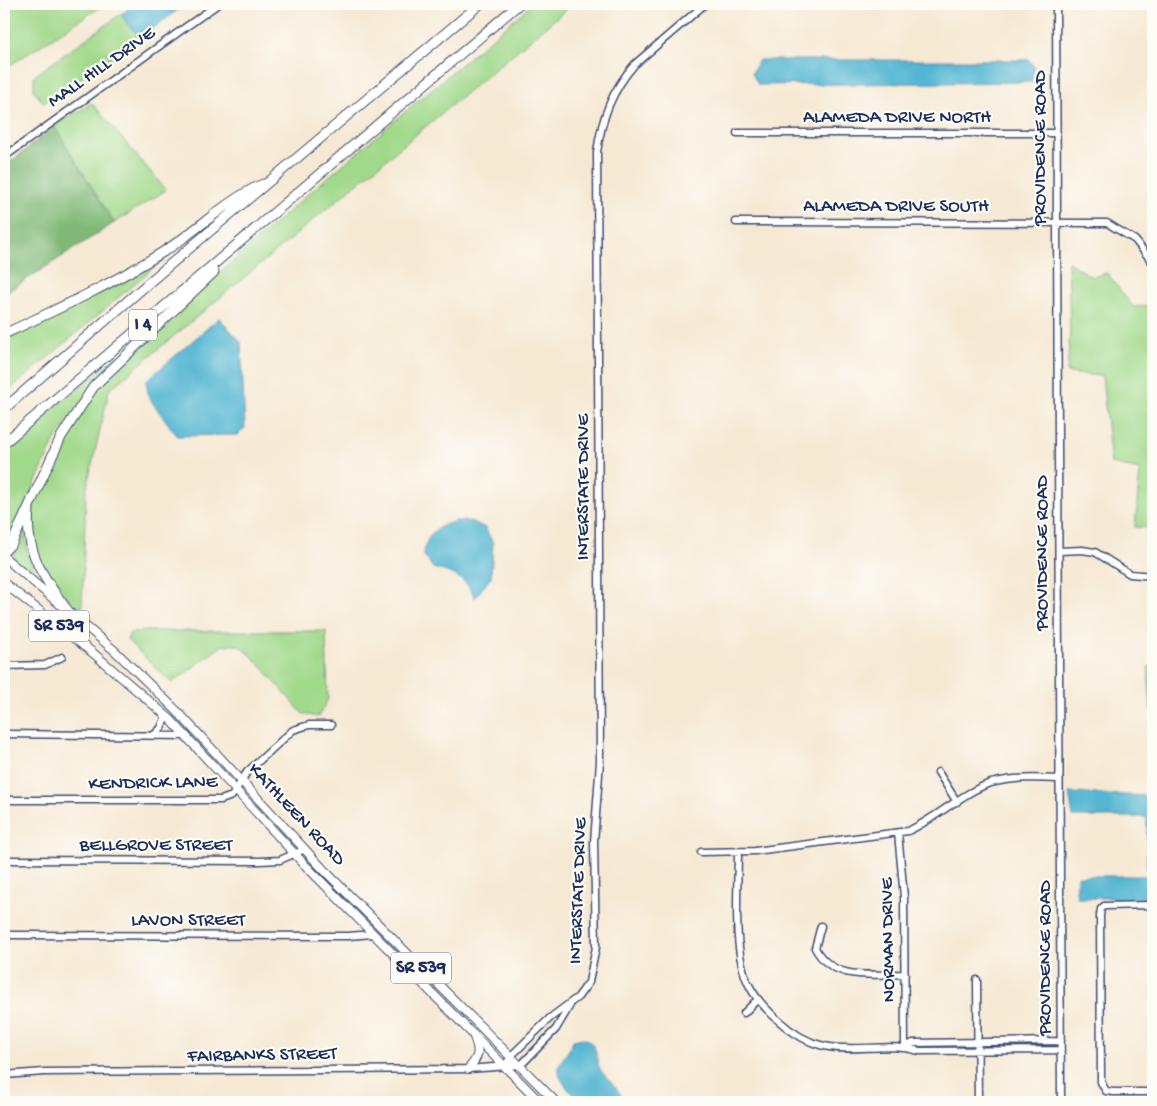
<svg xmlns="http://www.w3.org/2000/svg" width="1157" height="1106" viewBox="0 0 1157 1106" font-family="'Gochi Hand',sans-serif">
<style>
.green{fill:#a1d98b;stroke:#5e8474}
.forest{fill:#80b977;stroke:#4e746a}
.water{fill:#53b6d2;stroke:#377298}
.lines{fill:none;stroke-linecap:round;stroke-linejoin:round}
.minor-casing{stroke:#3c4b70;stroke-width:9}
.major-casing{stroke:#3c4b70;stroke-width:10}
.highway-casing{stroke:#3c4b70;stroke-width:11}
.minor{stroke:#fff;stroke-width:6}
.major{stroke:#fff;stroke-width:8}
.highway{stroke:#fff;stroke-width:9}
.labels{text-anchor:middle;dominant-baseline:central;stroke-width:4.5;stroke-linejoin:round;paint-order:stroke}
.shield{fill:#fdfcf7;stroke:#5f6c8c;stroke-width:1}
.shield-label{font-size:18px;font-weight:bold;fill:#1b2f5e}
.street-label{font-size:19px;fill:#1b2f5e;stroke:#fdfcf7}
</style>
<rect width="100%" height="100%" fill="#fdfcf7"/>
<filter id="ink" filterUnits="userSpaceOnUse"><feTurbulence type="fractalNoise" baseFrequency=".02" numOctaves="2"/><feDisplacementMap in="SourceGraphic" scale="10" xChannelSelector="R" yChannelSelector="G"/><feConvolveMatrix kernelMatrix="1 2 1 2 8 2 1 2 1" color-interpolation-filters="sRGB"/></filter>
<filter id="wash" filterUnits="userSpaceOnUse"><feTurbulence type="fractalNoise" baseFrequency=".0096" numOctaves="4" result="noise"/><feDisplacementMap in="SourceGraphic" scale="20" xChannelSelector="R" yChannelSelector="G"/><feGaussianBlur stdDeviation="1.12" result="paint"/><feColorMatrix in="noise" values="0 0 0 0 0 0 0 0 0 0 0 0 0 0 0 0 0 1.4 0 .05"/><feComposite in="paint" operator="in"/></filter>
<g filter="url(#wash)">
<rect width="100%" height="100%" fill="#f6e9d4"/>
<path class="green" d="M 7,4 L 105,4 L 4,69 L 4,32 L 10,20 Z
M 532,4 L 573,4 L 109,390 L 86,491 L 82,610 C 48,582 25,554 33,507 L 63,440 L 101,382 L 182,306 L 307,195 Z
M 121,14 L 128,25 L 141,37 L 44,103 L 34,91 L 34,76 Z
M 92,103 L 166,190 L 114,223 L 54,126 Z
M 166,253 L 167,256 L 4,395 L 4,335 Z
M 1068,262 L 1092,277 L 1107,273 L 1133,307 L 1153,306 L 1153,528 L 1135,527 L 1140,470 L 1111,464 L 1102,376 L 1067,373 L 1070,330 Z
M 117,355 L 97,380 L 54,442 L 16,525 L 4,545 L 4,451 Z
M 24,529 L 29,557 L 37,578 L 12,558 Z
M 147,631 L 326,631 L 328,699 L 318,717 L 303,714 L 251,655 L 238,645 L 223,645 L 172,683 L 127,640 L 130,633 Z
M 1148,667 L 1153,667 L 1153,711 L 1151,711 Z"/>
<path class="forest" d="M 54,126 L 114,223 L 4,294 L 4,165 L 16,158 Z"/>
<path class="water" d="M 136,4 L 186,4 L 141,37 L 128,25 L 121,14 Z
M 759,60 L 1029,60 L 1034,67 L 1032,82 L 758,85 L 752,73 Z
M 219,318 L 241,342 L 245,428 L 238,435 L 177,436 L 149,398 L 146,381 Z
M 456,521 L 471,521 L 485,528 L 493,543 L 491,577 L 475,598 C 465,577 455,574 433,568 L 423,554 C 428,532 435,528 456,521 Z
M 1069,793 L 1153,796 L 1153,871 L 1147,870 L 1147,817 L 1073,817 Z
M 1078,876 L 1153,876 L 1153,898 L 1078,898 L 1076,891 Z
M 583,1038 C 598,1043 595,1055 599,1067 C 604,1077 615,1085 621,1095 L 620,1102 C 596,1102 579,1106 565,1085 C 561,1079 558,1075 559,1067 C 562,1057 571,1050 573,1040 Z"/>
</g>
<g filter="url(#ink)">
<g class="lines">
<g class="minor-casing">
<path id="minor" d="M 1056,4 L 1061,1102
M 737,133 L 1056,133
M 4,157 L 218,4
M 736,222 L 1107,223 L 1135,240 L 1153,263
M 1059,551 L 1082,550 L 1095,552 L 1130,574 L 1153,576
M 4,666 L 45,665 L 62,657
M 4,734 L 187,736
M 154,735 L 161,728 L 166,716
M 938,772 L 957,802
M 4,800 L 221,800 L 232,796 L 247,772 L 293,730 L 309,725 L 331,725
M 898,833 L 904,897 L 905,1047
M 701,852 L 755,851 L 908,831 C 937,818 963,792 991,783 C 1013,777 1037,778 1059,779
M 738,852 C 738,889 732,952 749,985 C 755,998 767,1010 778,1020 C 791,1032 806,1042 824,1046 C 855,1053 888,1042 919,1051 L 1061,1050
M 4,860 L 260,861 L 280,860 L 305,849
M 1153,905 L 1104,906 L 1101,909 L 1100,915 L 1101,1082 L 1106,1091 L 1113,1092 L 1153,1092
M 821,926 L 815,948 C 833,982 872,974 905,974
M 4,935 L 349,936 L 372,934
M 977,980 L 978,1102
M 744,1013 L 758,999
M 905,1047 L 913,1043 L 1061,1041
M 505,1066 L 511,1056 L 550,1018 L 578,997 L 589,982 L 596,947 L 594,842 L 600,761 L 597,152 C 602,117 612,90 635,64 L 705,4
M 4,1075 L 44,1072 L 468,1069 L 521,1065 L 556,1029 L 569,1007"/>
</g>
<g class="major-casing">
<path id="major" d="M 4,557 L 115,651 L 177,711 L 323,869 L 556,1102
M 4,583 L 93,653 L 170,719 L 305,865 L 540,1102
M 468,1069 C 479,1057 480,1052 474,1037"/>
</g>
<g class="highway-casing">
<path id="highway" d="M 4,334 C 58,309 112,284 163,252 C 197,231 226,200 263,184
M 4,409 L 153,279 L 480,4
M 4,443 L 519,4
M 29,510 C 24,551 44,579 68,611
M 4,551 L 12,543 L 61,437 L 94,386 L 214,272"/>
</g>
<use href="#minor" class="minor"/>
<use href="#major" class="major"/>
<use href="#highway" class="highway"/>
</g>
</g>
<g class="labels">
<g class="shield">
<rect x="129" y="309.5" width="28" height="31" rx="4"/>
<rect x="29" y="610.5" width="60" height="31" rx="4"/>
<rect x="391" y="952.5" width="60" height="31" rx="4"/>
</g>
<g class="shield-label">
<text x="143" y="325">I 4</text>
<text x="59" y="626">SR 539</text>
<text x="421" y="968">SR 539</text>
</g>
<g class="street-label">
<text transform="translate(102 68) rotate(-35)">MALL HILL DRIVE</text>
<text x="897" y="118">ALAMEDA DRIVE NORTH</text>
<text transform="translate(1041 148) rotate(-90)">PROVIDENCE ROAD</text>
<text x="896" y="207">ALAMEDA DRIVE SOUTH</text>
<text transform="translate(584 487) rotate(-90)">INTERSTATE DRIVE</text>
<text transform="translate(1043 553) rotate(-90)">PROVIDENCE ROAD</text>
<text transform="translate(153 784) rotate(-1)">KENDRICK LANE</text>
<text transform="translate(296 815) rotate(47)">KATHLEEN ROAD</text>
<text x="156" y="846">BELLGROVE STREET</text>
<text transform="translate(579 891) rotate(-88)">INTERSTATE DRIVE</text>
<text x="188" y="921">LAVON STREET</text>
<text transform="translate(889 940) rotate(-91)">NORMAN DRIVE</text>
<text transform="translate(1046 958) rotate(-90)">PROVIDENCE ROAD</text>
<text transform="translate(262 1056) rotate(-1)">FAIRBANKS STREET</text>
</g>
</g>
<rect width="1157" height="1106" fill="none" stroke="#fdfcf7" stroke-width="20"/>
</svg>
